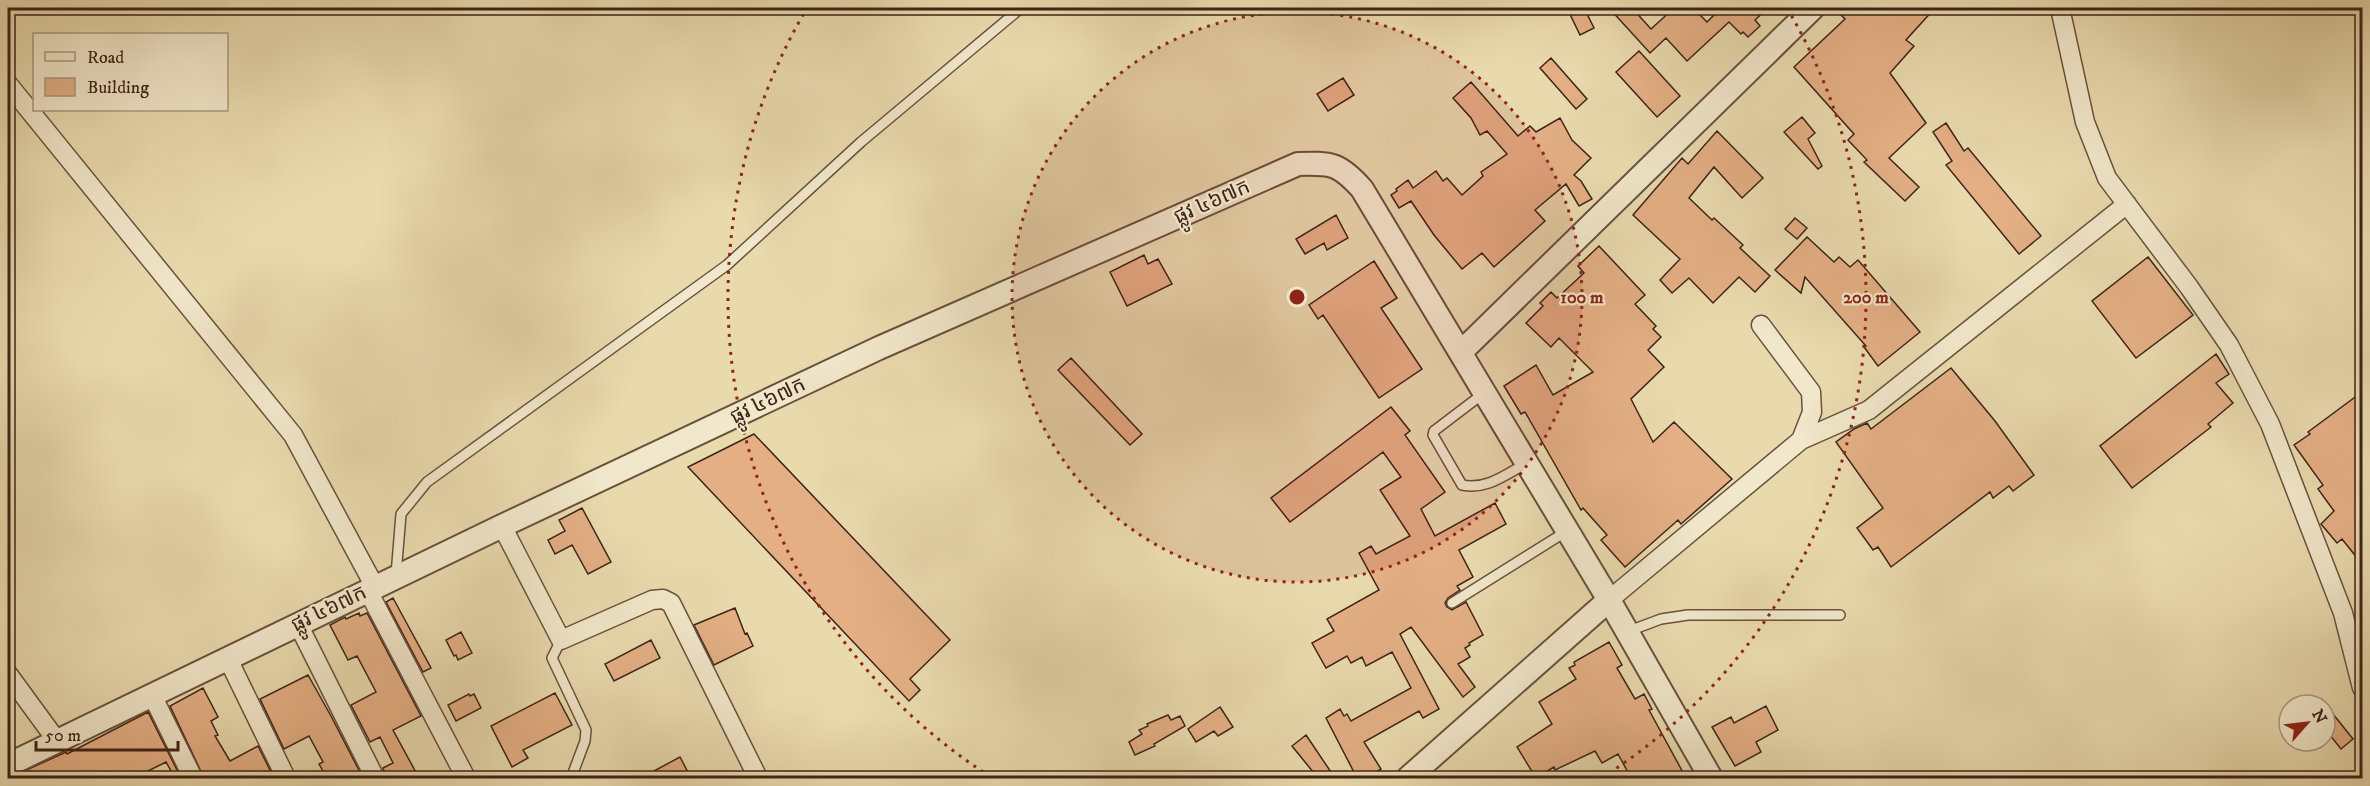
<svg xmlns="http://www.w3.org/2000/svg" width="2370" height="786" viewBox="0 0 2370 786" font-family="'IM FELL DW Pica','Noto Sans Khmer',serif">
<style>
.building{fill:#e4af85;stroke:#3e2317;stroke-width:1.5}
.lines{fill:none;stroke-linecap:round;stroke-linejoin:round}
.service-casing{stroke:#69513d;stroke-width:12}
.minor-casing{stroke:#69513d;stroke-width:21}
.tertiary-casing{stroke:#69513d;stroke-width:26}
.service{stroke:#f1e7ca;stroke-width:9}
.minor{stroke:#f1e7ca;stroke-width:18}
.tertiary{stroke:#f1e7ca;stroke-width:22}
.ring{fill:none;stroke:#8f2418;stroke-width:3;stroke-dasharray:3 6}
.labels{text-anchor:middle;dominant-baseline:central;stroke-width:4.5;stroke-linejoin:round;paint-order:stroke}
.street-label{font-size:21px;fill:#3e2317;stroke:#f1e7ca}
.centre{fill:#8f2418;stroke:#f1e7ca;stroke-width:3}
.ring-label{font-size:18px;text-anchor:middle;font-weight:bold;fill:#8f2418;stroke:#f1e7ca;stroke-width:4.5;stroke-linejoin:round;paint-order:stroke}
</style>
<rect width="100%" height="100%" fill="#e9daae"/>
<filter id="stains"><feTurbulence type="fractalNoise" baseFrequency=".00333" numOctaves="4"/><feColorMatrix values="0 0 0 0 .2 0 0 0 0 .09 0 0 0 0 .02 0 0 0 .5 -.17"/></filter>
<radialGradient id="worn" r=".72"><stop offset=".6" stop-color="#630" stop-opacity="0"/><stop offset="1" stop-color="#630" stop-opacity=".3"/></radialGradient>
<path class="building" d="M 1567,8 L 1584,8 L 1594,28 L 1580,35 Z
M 1609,8 L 1632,8 L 1651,29 L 1674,8 L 1693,8 L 1707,22 L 1719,10 L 1716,8 L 1768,8 L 1755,20 L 1760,26 L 1748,37 L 1743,32 L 1741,34 L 1729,22 L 1687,61 L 1666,38 L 1650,53 Z
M 1834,8 L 1935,8 L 1906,40 L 1914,46 L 1890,73 L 1926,123 L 1889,158 L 1919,187 L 1905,201 L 1864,162 L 1867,160 L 1848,140 L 1854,134 L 1794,67 L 1845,19 Z
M 1639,51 L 1680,96 L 1657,117 L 1616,72 Z
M 1551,58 L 1587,99 L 1576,109 L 1540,68 Z
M 1343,78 L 1354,95 L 1328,111 L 1317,94 Z
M 1471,82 L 1518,136 L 1530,126 L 1536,132 L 1560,118 L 1572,140 L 1591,158 L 1574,175 L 1581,181 L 1592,199 L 1579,206 L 1566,184 L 1535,210 L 1545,221 L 1494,267 L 1482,253 L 1462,269 L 1434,235 L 1411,201 L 1399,208 L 1391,195 L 1397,191 L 1396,189 L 1408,180 L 1413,188 L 1436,171 L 1443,181 L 1447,178 L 1462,195 L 1483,176 L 1481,172 L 1507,154 L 1487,131 L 1480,135 L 1471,118 L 1453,98 Z
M 1802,117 L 1815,133 L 1808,139 L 1822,166 L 1818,169 L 1784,132 Z
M 1946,123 L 1964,151 L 1968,148 L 2041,236 L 2019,254 L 1946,165 L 1952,161 L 1933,132 Z
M 1717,131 L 1763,178 L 1742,198 L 1714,167 L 1689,198 L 1712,220 L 1714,218 L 1743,245 L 1740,248 L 1770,276 L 1755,292 L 1739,277 L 1713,303 L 1689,278 L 1672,293 L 1660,280 L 1680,259 L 1633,215 L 1682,158 L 1688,164 Z
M 1336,215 L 1348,238 L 1327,250 L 1324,243 L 1305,254 L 1296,239 Z
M 1795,218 L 1807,228 L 1797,239 L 1785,229 Z
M 1807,237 L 1834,262 L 1839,257 L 1850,267 L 1858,260 L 1920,332 L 1878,366 L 1864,347 L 1866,346 L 1805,277 L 1801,293 L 1775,270 Z
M 1599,246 L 1645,295 L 1635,304 L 1656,326 L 1653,329 L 1661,337 L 1648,350 L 1664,367 L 1631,399 L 1653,442 L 1674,422 L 1732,479 L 1681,524 L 1678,520 L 1625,567 L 1601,540 L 1607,535 L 1583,508 L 1581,510 L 1525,412 L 1521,414 L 1504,386 L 1536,365 L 1553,395 L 1593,372 L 1559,338 L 1551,347 L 1526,323 L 1543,306 L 1540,303 L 1551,292 L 1557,298 L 1584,273 L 1578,266 Z
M 1144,255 L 1148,264 L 1158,259 L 1172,284 L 1127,306 L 1110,272 Z
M 2148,257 L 2193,315 L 2136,358 L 2092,301 Z
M 1374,261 L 1397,298 L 1381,308 L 1422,369 L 1379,398 L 1323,315 L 1318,319 L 1309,305 Z
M 2216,354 L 2229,374 L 2216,383 L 2233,403 L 2208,424 L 2211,427 L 2132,488 L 2100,446 Z
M 1071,358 L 1142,434 L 1130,445 L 1058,370 Z
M 1951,368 L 1995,421 L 2034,475 L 2013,491 L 2009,486 L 1993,498 L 1990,492 L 1891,567 L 1878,547 L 1873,550 L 1857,528 L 1883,508 L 1836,442 L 1854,429 L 1867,423 L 1871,429 Z
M 2362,392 L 2362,564 L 2342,539 L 2337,543 L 2321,524 L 2334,511 L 2318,489 L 2323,485 L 2294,445 L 2310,434 L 2308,432 Z
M 1391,407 L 1410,431 L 1405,435 L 1445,492 L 1421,509 L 1435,536 L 1495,503 L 1506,524 L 1459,550 L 1473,577 L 1457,586 L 1460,590 L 1448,598 L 1445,603 L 1447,607 L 1452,610 L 1466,602 L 1483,635 L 1469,643 L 1470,645 L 1465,648 L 1470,657 L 1458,664 L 1475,687 L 1463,697 L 1411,627 L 1400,634 L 1439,709 L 1423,718 L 1419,711 L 1364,742 L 1381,769 L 1367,778 L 1357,778 L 1326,718 L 1340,709 L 1344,716 L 1347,714 L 1351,721 L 1411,688 L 1392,652 L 1366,666 L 1362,657 L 1351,663 L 1347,656 L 1326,668 L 1312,643 L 1334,631 L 1327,619 L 1379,590 L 1359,553 L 1371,546 L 1376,554 L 1410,536 L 1380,490 L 1401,477 L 1383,452 L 1290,522 L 1271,498 Z
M 754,434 L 950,640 L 910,679 L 920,690 L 909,701 L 688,467 Z
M 582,508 L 611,562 L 588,574 L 572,545 L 555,554 L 548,540 L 565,531 L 559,520 Z
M 393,598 L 431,668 L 423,672 L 386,602 Z
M 735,608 L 745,634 L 747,633 L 753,646 L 714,665 L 694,625 Z
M 359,613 L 360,616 L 367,613 L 421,716 L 393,730 L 419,778 L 386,778 L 383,768 L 393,763 L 380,737 L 370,742 L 351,705 L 376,692 L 357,656 L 348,660 L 330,625 L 345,617 L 346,619 Z
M 461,632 L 472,653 L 458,660 L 456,655 L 454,656 L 446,640 Z
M 651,640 L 660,658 L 614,681 L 605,664 Z
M 1609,642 L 1622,665 L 1617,668 L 1635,699 L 1644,694 L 1652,709 L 1649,710 L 1686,778 L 1631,778 L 1618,754 L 1602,763 L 1595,751 L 1555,770 L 1554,767 L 1536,778 L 1517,747 L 1552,724 L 1539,702 L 1576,679 L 1569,668 L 1575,665 L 1574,662 Z
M 308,675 L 331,716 L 363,778 L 327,778 L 319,764 L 323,762 L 309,736 L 284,749 L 260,699 Z
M 203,688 L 218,717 L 211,721 L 218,735 L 215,736 L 230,761 L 258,746 L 274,778 L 204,778 L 170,706 Z
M 555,693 L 572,725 L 523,750 L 528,758 L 512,767 L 491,726 Z
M 469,694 L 470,696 L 474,694 L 481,708 L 456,721 L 448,705 Z
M 2325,704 L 2353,739 L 2341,749 L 2325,729 Z
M 1766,706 L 1778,730 L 1756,742 L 1761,752 L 1735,766 L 1712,727 L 1731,717 L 1734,723 Z
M 1220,707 L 1233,727 L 1218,736 L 1214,731 L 1196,742 L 1188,729 Z
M 148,712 L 181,778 L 175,778 L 166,762 L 134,778 L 9,778 L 66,752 L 67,754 Z
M 1168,715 L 1171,720 L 1180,716 L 1185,726 L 1154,744 L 1155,746 L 1135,755 L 1129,742 L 1142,734 L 1139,730 L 1148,726 L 1147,724 Z
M 1306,735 L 1335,778 L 1318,778 L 1292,746 Z
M 680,757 L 691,778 L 641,778 Z"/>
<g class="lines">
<g class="service-casing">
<path id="service" d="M 1484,393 L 1434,431 L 1433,435 L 1462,485 C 1487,490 1505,475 1527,463
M 396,575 L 401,514 L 427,482 L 727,265 L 861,142 L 1021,8
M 1452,603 L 1567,531
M 1629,631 L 1661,619 L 1688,615 L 1840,615
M 561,640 L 552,658 L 586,730 L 585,741 L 573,773"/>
</g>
<g class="minor-casing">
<path id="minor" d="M 2060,8 L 2085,122 L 2107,178 L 2189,287 L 2229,345 L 2270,424 L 2343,613 L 2362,688
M 8,84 L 293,435 L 375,587
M 1761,325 L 1811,392 L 1812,412 L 1801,440
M 502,526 L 561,640 L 652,600 L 663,599 L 671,603 L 758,778
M 368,591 L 466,778
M 1609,600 L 1801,440 L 1869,410 L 2127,204
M 298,624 L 375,778
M 228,659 L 286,778
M 8,674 L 57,741
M 152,695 L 193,778"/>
</g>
<g class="tertiary-casing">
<path id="tertiary" d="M 1461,352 L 1813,8
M 8,765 L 502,526 L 879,348 L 1298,164 C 1331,163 1339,163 1362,189 L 1609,600 L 1711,778
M 1408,778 L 1609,600"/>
</g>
<use href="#service" class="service"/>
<use href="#minor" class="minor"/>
<use href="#tertiary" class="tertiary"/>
</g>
<circle cx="1297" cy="297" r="285" fill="#8f2418" fill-opacity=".12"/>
<g class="ring">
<circle cx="1297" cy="297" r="285"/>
<path d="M991 777A569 569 0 0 1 807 8M1787 8A569 569 0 0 1 1603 777"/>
</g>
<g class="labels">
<g class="street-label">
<text transform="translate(1212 202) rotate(-24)">ផ្លូវ ៤៦៧ក</text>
<text transform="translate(768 401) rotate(-26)">ផ្លូវ ៤៦៧ក</text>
<text transform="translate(329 609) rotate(-26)">ផ្លូវ ៤៦៧ក</text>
</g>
</g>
<circle cx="1297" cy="297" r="9" class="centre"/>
<g class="ring-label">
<text x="1582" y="303">100 m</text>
<text x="1866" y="303">200 m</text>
</g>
<rect width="2370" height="786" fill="none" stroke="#e9daae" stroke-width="30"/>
<rect x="9" y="9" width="2352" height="768" fill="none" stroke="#3e2317" stroke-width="3"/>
<rect x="15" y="15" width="2340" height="756" fill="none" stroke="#3e2317" stroke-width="1.5"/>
<rect x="33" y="33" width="195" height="78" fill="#f1e7ca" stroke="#a99982" stroke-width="1.5"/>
<rect x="45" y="52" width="30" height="9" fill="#f1e7ca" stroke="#a99982" stroke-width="1.5"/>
<text x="87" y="63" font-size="18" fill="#3e2317">Road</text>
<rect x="45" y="78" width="30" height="18" fill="#e4af85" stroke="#a99982" stroke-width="1.5"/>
<text x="87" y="93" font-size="18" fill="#3e2317">Building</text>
<g transform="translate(2307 723) rotate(62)"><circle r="28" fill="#f1e7ca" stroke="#a99982" stroke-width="1.5"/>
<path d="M0-4.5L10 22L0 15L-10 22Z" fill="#8f2418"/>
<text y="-9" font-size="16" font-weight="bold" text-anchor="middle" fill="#3e2317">N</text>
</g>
<path d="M36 741v9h142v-9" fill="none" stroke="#3e2317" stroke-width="3"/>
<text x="45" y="741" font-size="18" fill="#3e2317" stroke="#f1e7ca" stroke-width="4.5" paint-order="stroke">50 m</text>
<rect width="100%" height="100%" filter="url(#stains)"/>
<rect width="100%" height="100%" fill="url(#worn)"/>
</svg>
